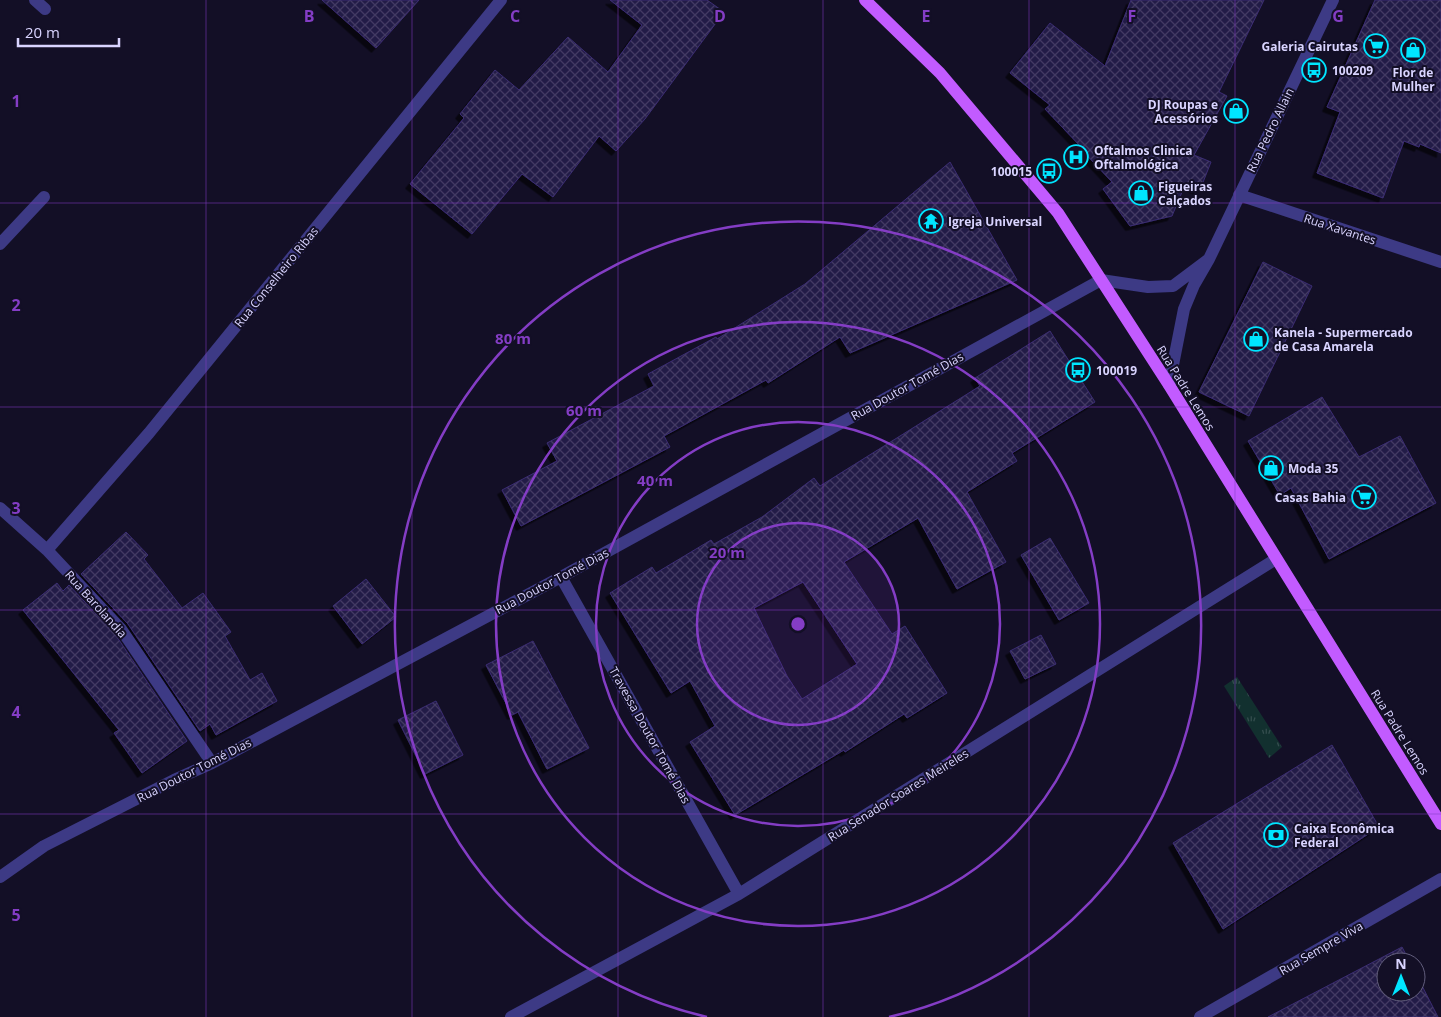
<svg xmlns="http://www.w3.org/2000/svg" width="1441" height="1017" viewBox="0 0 1441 1017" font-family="'Open Sans',sans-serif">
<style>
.park{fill:url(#park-tufts)}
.building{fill:url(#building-cross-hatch);stroke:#3b2d73;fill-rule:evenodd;filter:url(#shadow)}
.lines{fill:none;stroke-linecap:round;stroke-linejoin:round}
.minor{stroke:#3d3a85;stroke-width:12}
.major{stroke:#c25bff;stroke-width:12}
.grid{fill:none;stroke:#843dc5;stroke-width:1;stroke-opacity:0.55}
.ring{fill:none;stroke:#843dc5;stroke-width:2.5}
.labels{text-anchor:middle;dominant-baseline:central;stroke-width:4;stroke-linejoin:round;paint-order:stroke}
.poi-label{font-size:12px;font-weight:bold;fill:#d9d4ff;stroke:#130f26;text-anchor:start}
.street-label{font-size:12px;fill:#d9d4ff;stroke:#130f26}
.grid-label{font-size:16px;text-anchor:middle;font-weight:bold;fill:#843dc5;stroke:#130f26;stroke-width:4;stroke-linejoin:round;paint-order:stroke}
.centre{fill:#843dc5;stroke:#130f26;stroke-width:2.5}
.ring-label{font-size:15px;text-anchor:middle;font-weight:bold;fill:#843dc5;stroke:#130f26;stroke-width:4;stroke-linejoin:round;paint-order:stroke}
</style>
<defs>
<pattern id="park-tufts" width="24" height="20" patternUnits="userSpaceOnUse" patternTransform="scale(1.25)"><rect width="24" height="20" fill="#12302f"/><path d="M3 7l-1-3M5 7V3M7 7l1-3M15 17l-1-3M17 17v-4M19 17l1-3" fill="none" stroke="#344d4e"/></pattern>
<pattern id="building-cross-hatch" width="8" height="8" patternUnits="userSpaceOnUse" patternTransform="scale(1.25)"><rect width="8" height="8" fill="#241b47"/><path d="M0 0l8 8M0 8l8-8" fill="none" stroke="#433b63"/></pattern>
<filter id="shadow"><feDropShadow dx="-4.5" dy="4.5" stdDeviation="0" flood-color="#0009"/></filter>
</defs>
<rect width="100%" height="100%" fill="#130f26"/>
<path class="park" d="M 1237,677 L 1282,747 L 1269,758 L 1224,686 Z"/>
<path class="building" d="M 322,0 L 419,0 L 376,48 Z
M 610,0 L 707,0 L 724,12 L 645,119 L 616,151 L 599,136 L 553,197 L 522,174 L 472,234 L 410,184 L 464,118 L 460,114 L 495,70 L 519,90 L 568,37 L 608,72 L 642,25 Z
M 1131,0 L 1264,0 L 1219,92 L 1227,96 L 1194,155 L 1211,162 L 1200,190 L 1185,185 L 1172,216 L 1130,226 L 1103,189 L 1112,182 L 1081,149 L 1082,148 L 1045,109 L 1050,105 L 1010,73 L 1050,23 L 1105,66 Z
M 1375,0 L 1441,0 L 1441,153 L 1420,144 L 1419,147 L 1404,141 L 1383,198 L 1317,173 L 1340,112 L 1327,107 Z
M 950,162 L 1017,280 L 850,353 L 840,337 L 768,383 L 766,380 L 664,436 L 670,447 L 521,526 L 502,490 L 557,461 L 547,443 L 654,386 L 648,374 L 716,337 L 717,339 L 805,284 Z
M 1263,262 L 1312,286 L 1249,416 L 1199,392 Z
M 1050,331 L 1095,402 L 1012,453 L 1017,461 L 967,492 L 1006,562 L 957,589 L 918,518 L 844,562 L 892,634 L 905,626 L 947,693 L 907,718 L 904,714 L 845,752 L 844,750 L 735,815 L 690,742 L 715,726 L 690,681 L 671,693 L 610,593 L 652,567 L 656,573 L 711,540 L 714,544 L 762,517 L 814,478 L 820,486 L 980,386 L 975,378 ZM 803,582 L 857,664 L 802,699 L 787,676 L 754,608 Z
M 1322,397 L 1359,457 L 1400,436 L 1436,503 L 1329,559 L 1291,488 L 1280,495 L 1248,441 Z
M 126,532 L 148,555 L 144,559 L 182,608 L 203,593 L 231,632 L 225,636 L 250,680 L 262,673 L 277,701 L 216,735 L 210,724 L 200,731 L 128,624 L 81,574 Z
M 1050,538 L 1089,603 L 1059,620 L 1021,555 Z
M 366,579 L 396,617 L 362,644 L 333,606 Z
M 57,583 L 63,591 L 69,585 L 115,634 L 187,741 L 142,773 L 114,733 L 119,730 L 23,610 Z
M 1041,635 L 1056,664 L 1025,679 L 1010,651 Z
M 533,641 L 589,748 L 547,769 L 518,712 L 512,715 L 486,665 Z
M 436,701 L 463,755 L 425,774 L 398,720 Z
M 1332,745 L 1379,827 L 1223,929 L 1173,843 Z
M 1402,947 L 1410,962 L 1386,962 L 1386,992 L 1416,992 L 1416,974 L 1438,1017 L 1268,1017 Z"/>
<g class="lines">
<path class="minor" d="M 35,0 L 45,9
M 1239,195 L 1441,262
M 0,244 L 44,197
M 1169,385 L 1184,309 L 1194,285 L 1209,259 L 1333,0
M 0,508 L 47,550 L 121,629 L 212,763
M 47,550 L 149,433 L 501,0
M 561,577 L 739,894
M 0,877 L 44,846 L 174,780 L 212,763 L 561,577 L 1101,280 L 1148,287 L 1173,286 L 1209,259
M 511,1017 L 739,894 L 1276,559
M 1200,1017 L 1441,879"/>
<path class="major" d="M 865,0 L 940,73 L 1058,213 L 1169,385 L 1441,824"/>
</g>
<path class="grid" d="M 206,0 L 206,1017M 412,0 L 412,1017M 618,0 L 618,1017M 823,0 L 823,1017M 1029,0 L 1029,1017M 1235,0 L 1235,1017M 0,203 L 1441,203M 0,407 L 1441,407M 0,610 L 1441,610M 0,814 L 1441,814"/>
<circle cx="798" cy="624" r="101" fill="#843dc5" fill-opacity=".12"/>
<g class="ring">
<circle cx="798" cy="624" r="101"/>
<circle cx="798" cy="624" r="202"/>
<circle cx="798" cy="624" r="302"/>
<path d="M707 1017A403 403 0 1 1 889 1017"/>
</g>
<defs>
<g id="supermarket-ring" transform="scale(1.25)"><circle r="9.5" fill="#130f26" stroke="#00e5ff" stroke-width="1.5"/><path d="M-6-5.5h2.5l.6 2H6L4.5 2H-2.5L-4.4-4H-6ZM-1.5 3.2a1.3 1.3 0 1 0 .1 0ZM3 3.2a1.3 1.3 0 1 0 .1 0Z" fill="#00e5ff"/></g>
<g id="shop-ring" transform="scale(1.25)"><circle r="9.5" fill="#130f26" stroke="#00e5ff" stroke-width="1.5"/><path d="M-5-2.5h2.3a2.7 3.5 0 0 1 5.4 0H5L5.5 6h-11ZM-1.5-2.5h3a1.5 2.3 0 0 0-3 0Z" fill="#00e5ff"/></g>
<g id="bus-ring" transform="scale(1.25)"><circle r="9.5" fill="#130f26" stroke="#00e5ff" stroke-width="1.5"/><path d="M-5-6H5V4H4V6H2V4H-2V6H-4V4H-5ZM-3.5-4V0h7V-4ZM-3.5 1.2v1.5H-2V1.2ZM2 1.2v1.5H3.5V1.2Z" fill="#00e5ff"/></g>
<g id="hospital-ring" transform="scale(1.25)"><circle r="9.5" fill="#130f26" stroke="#00e5ff" stroke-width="1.5"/><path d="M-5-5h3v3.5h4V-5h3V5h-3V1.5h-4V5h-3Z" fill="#00e5ff"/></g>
<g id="temple-ring" transform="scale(1.25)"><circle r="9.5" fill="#130f26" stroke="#00e5ff" stroke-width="1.5"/><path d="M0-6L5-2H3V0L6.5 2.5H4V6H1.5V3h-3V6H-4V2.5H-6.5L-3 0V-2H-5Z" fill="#00e5ff"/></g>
<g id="bank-ring" transform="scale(1.25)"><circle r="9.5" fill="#130f26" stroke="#00e5ff" stroke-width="1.5"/><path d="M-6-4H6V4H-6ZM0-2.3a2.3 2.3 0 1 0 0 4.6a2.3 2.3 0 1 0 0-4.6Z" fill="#00e5ff"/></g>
</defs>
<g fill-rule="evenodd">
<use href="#supermarket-ring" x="1376" y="46"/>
<use href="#shop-ring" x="1413" y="50"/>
<use href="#bus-ring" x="1314" y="70"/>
<use href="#shop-ring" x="1236" y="111"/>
<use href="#hospital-ring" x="1076" y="157"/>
<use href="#bus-ring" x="1049" y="171"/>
<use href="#shop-ring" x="1141" y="193"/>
<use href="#temple-ring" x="931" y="221"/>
<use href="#shop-ring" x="1256" y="339"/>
<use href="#bus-ring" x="1078" y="370"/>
<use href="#shop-ring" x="1271" y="468"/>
<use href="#supermarket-ring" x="1364" y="497"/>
<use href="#bank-ring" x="1276" y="835"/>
</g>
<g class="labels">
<g class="poi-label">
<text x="1358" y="46" text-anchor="end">Galeria Cairutas</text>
<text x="1332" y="70">100209</text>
<text x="1413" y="72" text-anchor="middle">Flor de<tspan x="1413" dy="14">Mulher</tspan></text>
<text x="1218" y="104" text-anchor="end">DJ Roupas e<tspan x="1218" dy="14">Acessórios</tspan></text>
<text x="1094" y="150">Oftalmos Clinica<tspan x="1094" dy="14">Oftalmológica</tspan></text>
<text x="1032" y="171" text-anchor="end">100015</text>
<text x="1158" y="186">Figueiras<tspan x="1158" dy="14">Calçados</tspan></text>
<text x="948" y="221">Igreja Universal</text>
<text x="1274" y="332">Kanela - Supermercado<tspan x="1274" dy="14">de Casa Amarela</tspan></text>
<text x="1096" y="370">100019</text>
<text x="1288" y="468">Moda 35</text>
<text x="1346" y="497" text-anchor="end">Casas Bahia</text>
<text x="1294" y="828">Caixa Econômica<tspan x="1294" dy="14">Federal</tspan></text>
</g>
<g class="street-label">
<text transform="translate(1270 130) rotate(-64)">Rua Pedro Allain</text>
<text transform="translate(1340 229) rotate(18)">Rua Xavantes</text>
<text transform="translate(276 277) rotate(-51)">Rua Conselheiro Ribas</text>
<text transform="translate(907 386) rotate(-29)">Rua Doutor Tomé Dias</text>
<text transform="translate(1186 388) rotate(58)">Rua Padre Lemos</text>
<text transform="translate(552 581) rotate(-28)">Rua Doutor Tomé Dias</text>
<text transform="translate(96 604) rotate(48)">Rua Barolandia</text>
<text transform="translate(1400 732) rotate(58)">Rua Padre Lemos</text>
<text transform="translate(650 735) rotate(61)">Travessa Doutor Tomé Dias</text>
<text transform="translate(194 770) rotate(-27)">Rua Doutor Tomé Dias</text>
<text transform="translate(898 795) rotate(-32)">Rua Senador Soares Meireles</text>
<text transform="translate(1321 948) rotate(-30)">Rua Sempre Viva</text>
</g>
</g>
<g class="grid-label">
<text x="309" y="22">B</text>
<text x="515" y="22">C</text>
<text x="720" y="22">D</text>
<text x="926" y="22">E</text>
<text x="1132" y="22">F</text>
<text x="1338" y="22">G</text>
<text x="16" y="107">1</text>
<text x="16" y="311">2</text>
<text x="16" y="514">3</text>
<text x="16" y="718">4</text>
<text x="16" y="921">5</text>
</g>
<circle cx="798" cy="624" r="8" class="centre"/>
<g class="ring-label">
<text x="513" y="344">80 m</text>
<text x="584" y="416">60 m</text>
<text x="655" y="486">40 m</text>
<text x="727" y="558">20 m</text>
</g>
<g transform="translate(1401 977)"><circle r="24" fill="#130f26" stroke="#625e7d"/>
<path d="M0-4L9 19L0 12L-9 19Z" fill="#00e5ff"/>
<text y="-8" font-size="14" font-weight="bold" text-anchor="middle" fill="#d9d4ff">N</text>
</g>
<path d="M18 38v8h101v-8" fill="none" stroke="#d9d4ff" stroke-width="2.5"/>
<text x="25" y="38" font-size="15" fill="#d9d4ff" stroke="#130f26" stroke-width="4" paint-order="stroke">20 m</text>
</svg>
